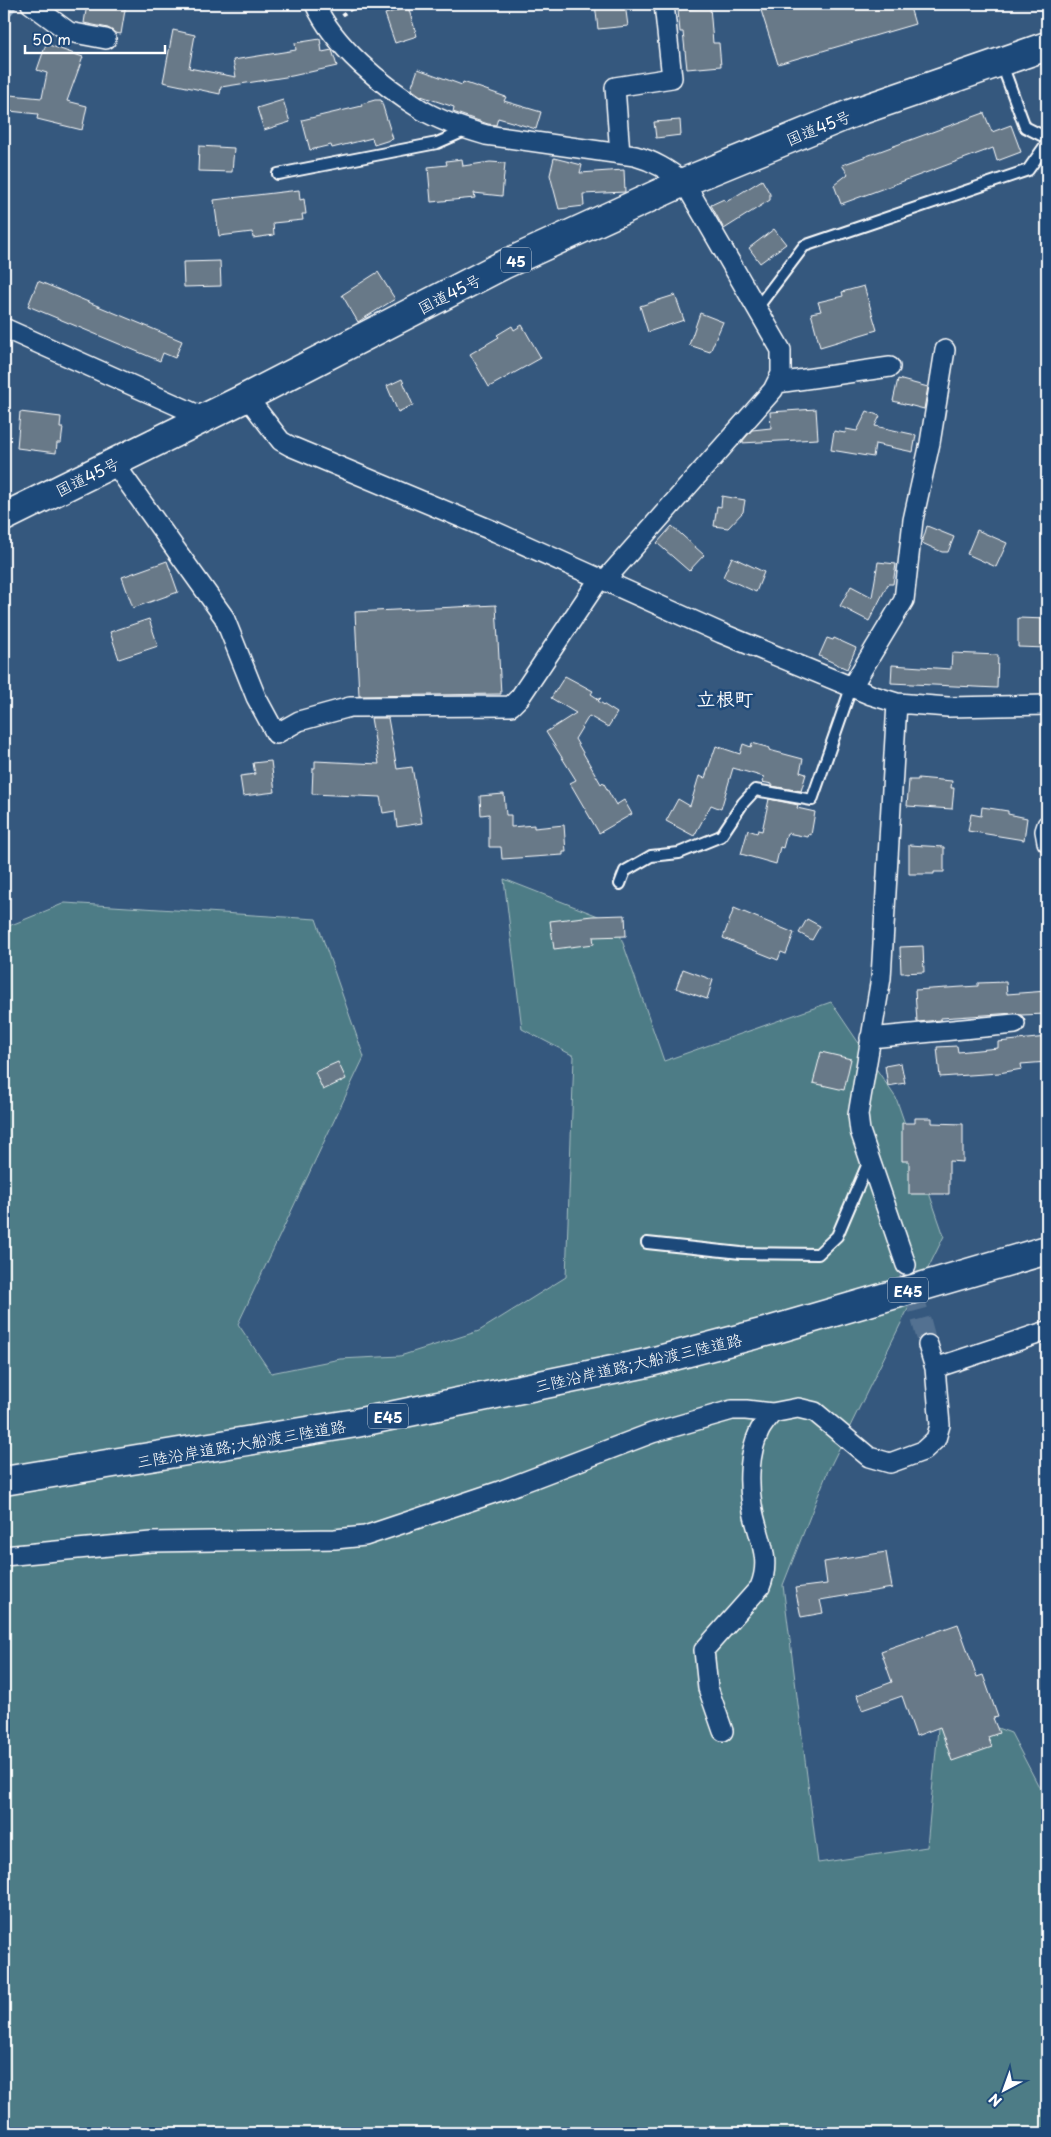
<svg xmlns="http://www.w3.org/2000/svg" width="1051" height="2137" viewBox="0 0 1051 2137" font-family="'Playpen Sans','Klee One',sans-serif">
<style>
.green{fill:#4e7c86;stroke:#a6bec2}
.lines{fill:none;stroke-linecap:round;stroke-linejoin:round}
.stream{stroke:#94aeca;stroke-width:5.5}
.building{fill:#687988;stroke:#fff}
.minor-tunnel{stroke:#537191;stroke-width:19;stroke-dasharray:19 9;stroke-linecap:butt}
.service-casing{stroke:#fff;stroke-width:14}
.minor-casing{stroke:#fff;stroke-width:22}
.trunk-casing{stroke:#fff;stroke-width:31}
.motorway-casing{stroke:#fff;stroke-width:31}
.path{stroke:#fff;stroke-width:3;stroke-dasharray:4 4;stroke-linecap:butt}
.service{stroke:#1f4a7a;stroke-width:10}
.minor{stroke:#1f4a7a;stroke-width:19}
.trunk{stroke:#1f4a7a;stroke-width:28}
.motorway{stroke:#1f4a7a;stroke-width:28}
.labels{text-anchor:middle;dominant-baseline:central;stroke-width:5;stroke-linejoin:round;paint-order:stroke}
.shield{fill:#1f4a7a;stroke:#bcc9d7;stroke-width:1}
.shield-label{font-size:15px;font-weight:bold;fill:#fff}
.street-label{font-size:16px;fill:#fff;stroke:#1f4a7a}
.quarter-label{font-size:19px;font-weight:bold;fill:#fff;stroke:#1f4a7a}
</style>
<rect width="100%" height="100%" fill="#35587e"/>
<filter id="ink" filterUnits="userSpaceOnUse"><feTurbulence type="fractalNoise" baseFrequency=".02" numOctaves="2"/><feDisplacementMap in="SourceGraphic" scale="10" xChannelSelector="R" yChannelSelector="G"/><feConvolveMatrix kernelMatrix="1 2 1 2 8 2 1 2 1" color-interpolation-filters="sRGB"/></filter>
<g filter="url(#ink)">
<path class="green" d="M 504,879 L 616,923 L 664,1061 L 831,1002 L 896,1098 L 944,1236 L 827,1473 L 783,1585 L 818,1863 L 927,1847 L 940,1707 L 1011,1733 L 1047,1802 L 1047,2133 L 4,2133 L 4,928 L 65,903 L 316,919 L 364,1057 L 238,1324 L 271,1373 L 340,1359 L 400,1356 L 479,1331 L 566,1277 L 574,1056 L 522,1029 Z"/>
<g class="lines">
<path class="stream" d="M 4,19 L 13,8"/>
</g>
<path class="building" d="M 87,4 L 126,4 L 121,34 L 115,33 L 108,28 L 84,23 Z
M 595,4 L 625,4 L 628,26 L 598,29 Z
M 759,4 L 909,4 L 915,24 L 778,64 Z
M 408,7 L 417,36 L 395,43 L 385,14 Z
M 710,7 L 713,43 L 719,43 L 721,66 L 687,69 L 683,32 L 680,32 L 678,10 Z
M 173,30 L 195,35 L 189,68 L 236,77 L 233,60 L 296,50 L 295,43 L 320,39 L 322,52 L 332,50 L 337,66 L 292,76 L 221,87 L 220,94 L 163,82 Z
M 46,44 L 83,57 L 67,101 L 87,106 L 82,130 L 37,119 L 38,114 L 9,111 L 10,95 L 42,98 L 47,73 L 37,70 Z
M 418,69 L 462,85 L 463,82 L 506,97 L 504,101 L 541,112 L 536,129 L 498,118 L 496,125 L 488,124 L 453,112 L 454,107 L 421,96 L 411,89 Z
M 283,100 L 290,122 L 264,130 L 257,108 Z
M 375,100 L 381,100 L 393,139 L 374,145 L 372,138 L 332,148 L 331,145 L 310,150 L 302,120 L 362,106 L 361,104 Z
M 984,113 L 992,132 L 1011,125 L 1021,152 L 997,161 L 993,148 L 841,204 L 834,185 L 848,174 L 842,165 Z
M 680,120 L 681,135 L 656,138 L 654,122 Z
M 199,146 L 234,148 L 232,172 L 198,171 Z
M 554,158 L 582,165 L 580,173 L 624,170 L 625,192 L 583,194 L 584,206 L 559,209 L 550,175 Z
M 462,159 L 463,166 L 490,162 L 505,163 L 502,196 L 474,193 L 475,198 L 431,202 L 428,167 L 447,165 L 446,161 Z
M 762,180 L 770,194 L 770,200 L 724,229 L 711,205 L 724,199 L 726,202 Z
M 299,190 L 300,200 L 304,199 L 306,214 L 302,214 L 303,220 L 273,223 L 274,235 L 253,238 L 252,232 L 219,236 L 214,200 Z
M 774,229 L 786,244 L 760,263 L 749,248 Z
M 220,261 L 221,286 L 184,287 L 183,262 Z
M 378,272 L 395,299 L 358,322 L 342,295 Z
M 38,281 L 182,341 L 175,358 L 163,353 L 160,361 L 28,306 Z
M 864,286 L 877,330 L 820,347 L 811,313 L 821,311 L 818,302 L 843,296 L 842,292 Z
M 675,295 L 684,320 L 648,332 L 640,306 Z
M 700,313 L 723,322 L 710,352 L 689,345 Z
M 522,325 L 541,358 L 489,387 L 470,354 L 499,337 L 497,335 L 512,326 L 514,330 Z
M 402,379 L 413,405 L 398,412 L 387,386 Z
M 898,379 L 928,387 L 924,409 L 893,401 Z
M 816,409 L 818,439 L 741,443 L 752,430 L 771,428 L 770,412 Z
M 867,411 L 880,416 L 875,426 L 916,435 L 913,452 L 875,444 L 873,457 L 831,450 L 834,431 L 845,433 L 846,429 L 857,431 Z
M 20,412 L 61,417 L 60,428 L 63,428 L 61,443 L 57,443 L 56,453 L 17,448 Z
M 722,496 L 745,500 L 743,512 L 728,528 L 714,526 L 717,506 L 721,507 Z
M 672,526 L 704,555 L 689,571 L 657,543 Z
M 927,526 L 954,537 L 948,552 L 942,552 L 922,543 Z
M 977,530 L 1007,543 L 996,567 L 967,554 Z
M 732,557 L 764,572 L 756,592 L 723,577 Z
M 167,561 L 178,592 L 133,608 L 122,577 Z
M 878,562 L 896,564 L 893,584 L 888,584 L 869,621 L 840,606 L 851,586 L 872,597 Z
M 496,605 L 501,694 L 359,696 L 355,612 Z
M 1018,618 L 1047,619 L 1047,648 L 1018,647 Z
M 149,619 L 158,646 L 119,659 L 110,632 Z
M 827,638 L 833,640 L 834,638 L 856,648 L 847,669 L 819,656 Z
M 952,653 L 998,655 L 997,688 L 891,683 L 892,665 L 951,669 Z
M 565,676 L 593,691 L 591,694 L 597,698 L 596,700 L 601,698 L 598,701 L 617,713 L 608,727 L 589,716 L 575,739 L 601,784 L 603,782 L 616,805 L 624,800 L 632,814 L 599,833 L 570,783 L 576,780 L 546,732 L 576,713 L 551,698 Z
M 371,718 L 388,718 L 397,769 L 412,767 L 422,823 L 397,827 L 395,811 L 383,813 L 380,797 L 312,794 L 313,768 L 315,768 L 315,761 L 379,764 Z
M 752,743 L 770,748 L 769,750 L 803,759 L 800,772 L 806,774 L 801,791 L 772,786 L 772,784 L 762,782 L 764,777 L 733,768 L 721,809 L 711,805 L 694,836 L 666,821 L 678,799 L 690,806 L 699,776 L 705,778 L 716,746 L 740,754 L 743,744 L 751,747 Z
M 271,761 L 275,792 L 243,796 L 240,776 L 255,774 L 253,763 Z
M 918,778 L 952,781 L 951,788 L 954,788 L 952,809 L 907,806 L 909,780 L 918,780 Z
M 504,794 L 506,815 L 511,815 L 511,827 L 534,825 L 534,828 L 564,825 L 566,852 L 563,852 L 563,855 L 502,859 L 501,847 L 489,847 L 489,814 L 481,815 L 480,796 Z
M 769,799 L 798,805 L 797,808 L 815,812 L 811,835 L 809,834 L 808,837 L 787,833 L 783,848 L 780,847 L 776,864 L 741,854 L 748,830 L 757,833 L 758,830 L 762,831 Z
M 982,807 L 1008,811 L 1008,814 L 1027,818 L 1024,840 L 968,831 L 971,814 L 981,816 Z
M 909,845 L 944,847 L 944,872 L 934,872 L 934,874 L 909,874 Z
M 734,908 L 794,933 L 786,954 L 781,952 L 778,960 L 723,938 Z
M 625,915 L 626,936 L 593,937 L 594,944 L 554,949 L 550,921 L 592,916 Z
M 807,919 L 820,926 L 812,940 L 799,933 Z
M 923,946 L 924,972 L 901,973 L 900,947 Z
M 683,969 L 713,980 L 707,999 L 676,988 Z
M 1006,982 L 1007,994 L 1047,991 L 1047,1014 L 1021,1015 L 1014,1013 L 941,1018 L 941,1020 L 917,1022 L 915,990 L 978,986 L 978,983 Z
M 1047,1037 L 1047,1062 L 1021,1064 L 1022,1069 L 999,1073 L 940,1077 L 937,1047 L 957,1046 L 958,1052 L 998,1048 L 998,1042 Z
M 821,1052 L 851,1059 L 844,1090 L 813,1083 Z
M 338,1062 L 346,1079 L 323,1090 L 315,1072 Z
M 901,1063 L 905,1083 L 888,1086 L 885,1066 Z
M 915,1118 L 932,1118 L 932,1123 L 963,1124 L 963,1162 L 949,1161 L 949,1194 L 909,1194 L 909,1161 L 902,1161 L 902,1123 L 915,1123 Z
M 886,1552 L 892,1588 L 820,1600 L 823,1613 L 801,1617 L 795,1588 L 827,1584 L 824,1562 Z
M 958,1624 L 977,1677 L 983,1675 L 998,1717 L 993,1718 L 999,1733 L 988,1737 L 992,1747 L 952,1761 L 940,1727 L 916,1736 L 902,1696 L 862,1710 L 857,1695 L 892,1682 L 881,1651 Z"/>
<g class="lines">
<path class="minor-tunnel" d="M 906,1265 L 928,1345"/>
<g class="service-casing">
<path id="service" d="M 1001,62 L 1025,127 L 1047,138
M 278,174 L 437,143 L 467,130
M 757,308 L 804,246 L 1028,170 L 1047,143
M 620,884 L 625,871 L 651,856 L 679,853 L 721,836 L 743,803 L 755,790 L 812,800 L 851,688
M 647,1243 L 741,1253 L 818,1254 L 837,1236 L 869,1161"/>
</g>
<g class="minor-casing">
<path id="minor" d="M 31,4 L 69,32 L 106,39
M 315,4 C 334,47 383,86 422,110 C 441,121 465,129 486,135 L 635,156 C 654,161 668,170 684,182 L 781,350 L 781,374 L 773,390 L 605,580
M 620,154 L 615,87 L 672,78 L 664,4
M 4,328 L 205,418
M 777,383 L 890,367
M 247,397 L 281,441 L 290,446 L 496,532 L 721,633 L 871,695 L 897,703 L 948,707 L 1047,705
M 114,463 L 224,617 L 256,697 L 276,734 L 299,721 L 350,707 L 511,706 L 520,697 L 600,578
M 851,688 L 904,600 L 913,520 L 930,443 L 945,350
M 897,703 L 881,978 L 858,1115 L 860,1131 L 906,1265
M 1047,825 L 1045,831 L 1047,842
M 870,1038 L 1015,1024
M 935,1368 L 1047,1331
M 4,1556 L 151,1542 L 335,1539 L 365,1536 L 500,1491 L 652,1433 L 732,1410 L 746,1410 L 772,1413 L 798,1408 L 815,1412 L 869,1457 L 890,1463 L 923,1451 L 936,1439 L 940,1425 L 935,1368 L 928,1345
M 723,1731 L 708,1688 L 704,1650 L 760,1587 C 773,1556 756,1535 752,1505 C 748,1482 749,1453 759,1432 C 762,1425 768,1419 772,1413"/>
</g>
<g class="trunk-casing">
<path id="trunk" d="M 4,517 L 247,397 L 503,265 L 684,182 L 850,114 L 1047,46"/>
</g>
<g class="motorway-casing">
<path id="motorway" d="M 4,1481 L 356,1423 L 647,1363 L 769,1331 L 1047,1250"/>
</g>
<path class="path" d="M 342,15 L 360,4"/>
<use href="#service" class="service"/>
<use href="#minor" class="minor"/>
<use href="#trunk" class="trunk"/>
<use href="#motorway" class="motorway"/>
</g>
</g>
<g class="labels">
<g class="shield">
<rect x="501" y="247.5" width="30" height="25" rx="4"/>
<rect x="888" y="1277.5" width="40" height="25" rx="4"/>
<rect x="368" y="1403.5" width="40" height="25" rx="4"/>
</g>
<g class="shield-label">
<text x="516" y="260">45</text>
<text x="908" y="1290">E45</text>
<text x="388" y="1416">E45</text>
</g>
<g class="street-label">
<text transform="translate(818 127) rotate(-22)">国道45号</text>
<text transform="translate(449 293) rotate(-27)">国道45号</text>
<text transform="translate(87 476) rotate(-26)">国道45号</text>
<text transform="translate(638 1362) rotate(-13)">三陸沿岸道路;大船渡三陸道路</text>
<text transform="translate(241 1443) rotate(-10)">三陸沿岸道路;大船渡三陸道路</text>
</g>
<g class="quarter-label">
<text x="725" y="698">立根町</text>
</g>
</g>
<rect width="1051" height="2137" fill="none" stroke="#1f4a7a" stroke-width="20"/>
<rect x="10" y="10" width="1031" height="2117" fill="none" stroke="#fff" stroke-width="2" filter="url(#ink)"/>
<g transform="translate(1004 2090) rotate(221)" stroke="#1f4a7a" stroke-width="4" paint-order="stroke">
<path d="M0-4L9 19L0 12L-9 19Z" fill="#ffffff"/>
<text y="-8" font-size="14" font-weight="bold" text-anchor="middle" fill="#ffffff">N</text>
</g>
<path d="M25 45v8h140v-8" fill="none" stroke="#ffffff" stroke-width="2.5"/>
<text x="32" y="45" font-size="15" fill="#ffffff" stroke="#1f4a7a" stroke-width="4" paint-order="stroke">50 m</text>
</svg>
